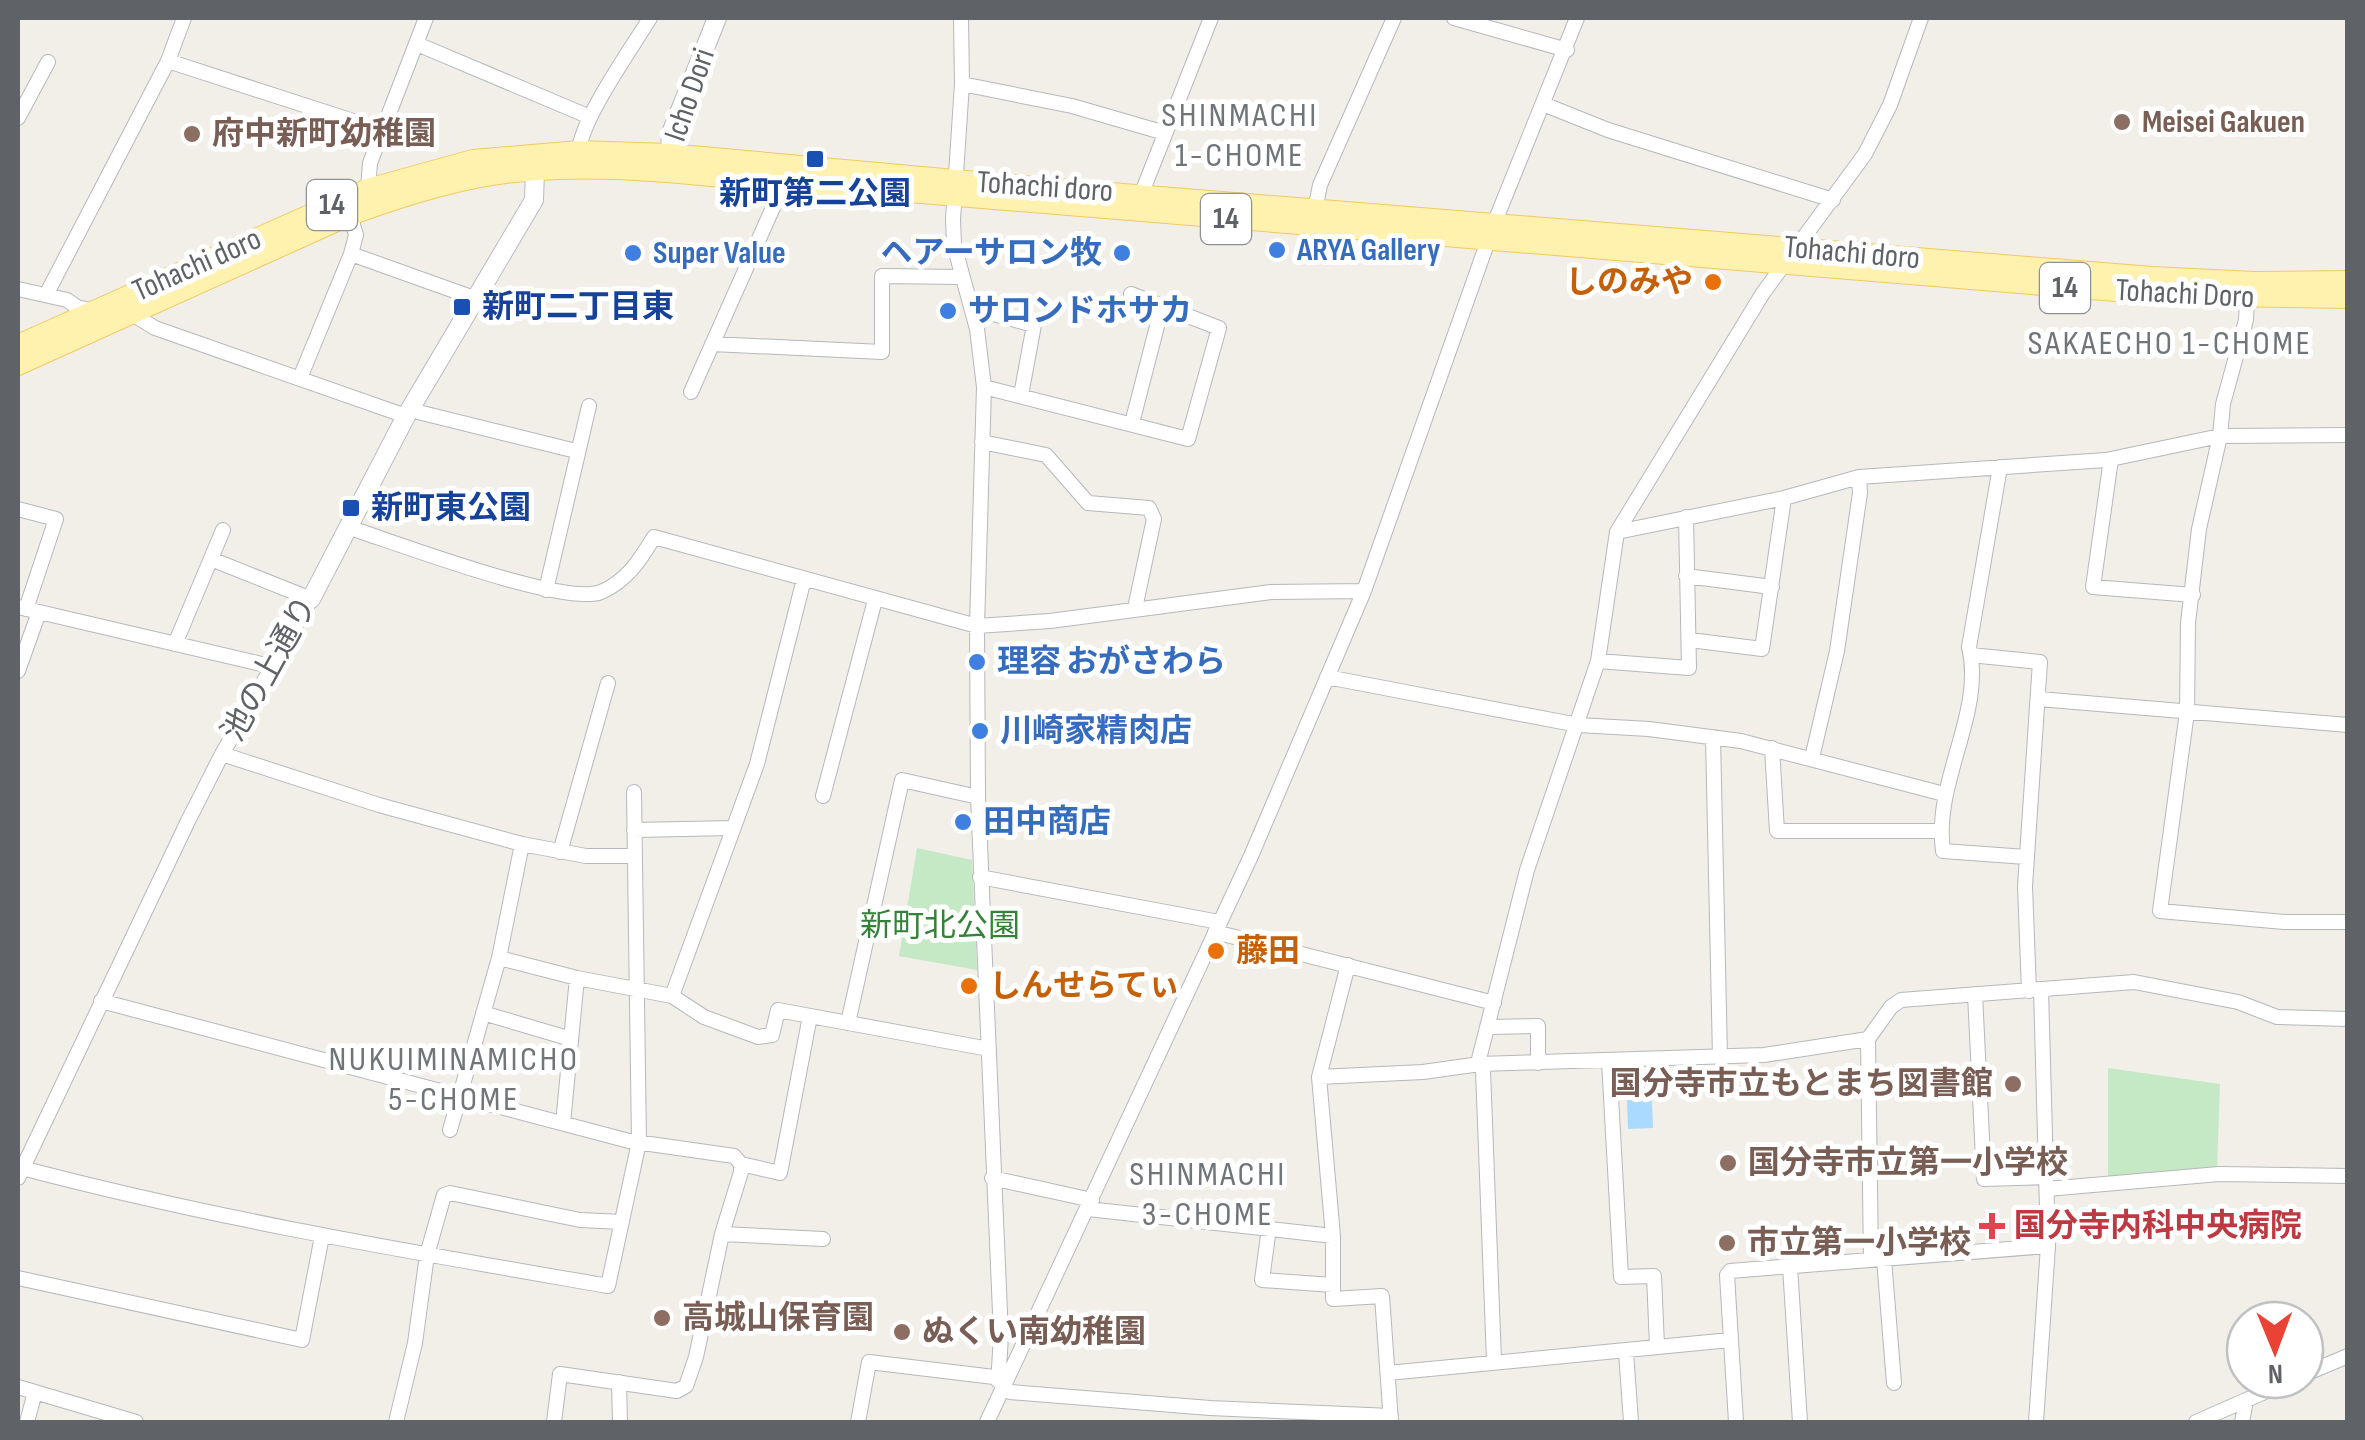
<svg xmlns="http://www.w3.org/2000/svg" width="2365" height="1440" viewBox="0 0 2365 1440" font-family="'Sofia Sans Condensed','Noto Sans JP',sans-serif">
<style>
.green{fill:#c5e8c5}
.water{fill:#aadaff}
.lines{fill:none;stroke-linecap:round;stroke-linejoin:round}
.street-casing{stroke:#b5b8bc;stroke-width:16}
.secondary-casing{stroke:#b6babf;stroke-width:20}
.primary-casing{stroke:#f2c960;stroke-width:22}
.street{stroke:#fff;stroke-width:14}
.secondary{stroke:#fff;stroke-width:18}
.primary{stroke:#fff2af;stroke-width:20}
.education-dot{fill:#8d6e63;stroke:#fff;stroke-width:4}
.transit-dot{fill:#1a4fb4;stroke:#fff;stroke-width:4}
.shop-dot{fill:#3f7fe0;stroke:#fff;stroke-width:4}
.food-dot{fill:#e8710a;stroke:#fff;stroke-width:4}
.health-dot{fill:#e0444e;stroke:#fff;stroke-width:4}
.labels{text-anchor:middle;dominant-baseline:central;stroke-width:10;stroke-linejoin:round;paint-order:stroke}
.shield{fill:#fff;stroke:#8f9295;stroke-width:2.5}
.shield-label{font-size:30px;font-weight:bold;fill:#5f6368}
.street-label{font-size:32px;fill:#5f6368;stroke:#fff}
.education-label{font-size:32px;font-weight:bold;fill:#785e54;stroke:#fff;text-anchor:start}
.transit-label{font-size:32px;font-weight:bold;fill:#164399;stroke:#fff;text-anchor:start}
.shop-label{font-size:32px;font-weight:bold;fill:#366cbe;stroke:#fff;text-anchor:start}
.food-label{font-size:32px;font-weight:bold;fill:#c56008;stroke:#fff;text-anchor:start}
.park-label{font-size:32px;fill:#348238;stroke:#fff}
.health-label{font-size:32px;font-weight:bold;fill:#be3a42;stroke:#fff;text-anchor:start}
.neighbourhood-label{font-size:35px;letter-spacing:2.5px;fill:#70757a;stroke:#fff}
</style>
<rect width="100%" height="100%" fill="#f1efe8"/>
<path class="green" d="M 917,848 L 972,860 L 977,970 L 899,956 Z
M 2108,1068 L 2220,1084 L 2217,1169 L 2108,1177 Z"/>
<path class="water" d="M 1651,1075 L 1653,1128 L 1628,1129 L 1626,1076 Z"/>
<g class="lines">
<g class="street-casing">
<path id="street" d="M 961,18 L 962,84 L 953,219 L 954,245 L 977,329 L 984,387 L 977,626 L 978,797 L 1001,1336 L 999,1368 L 1002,1386
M 1454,18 L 1567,50
M 417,44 L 590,117
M 168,61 L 384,131
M 962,84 L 1072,106 L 1165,133
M 1543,104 L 1608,130 L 1833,200
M 18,118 L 48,62
M 579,151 C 581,119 632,48 650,18
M 368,189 L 370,163 L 426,18
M 1141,195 L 1211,18
M 1315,210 L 1320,185 L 1394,18
M 351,254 L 474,298
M 18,289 L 67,300 L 77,307 L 93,311
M 46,295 L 168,61 L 184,18
M 2247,299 L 2246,320 L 2223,404 L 2220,436 L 2199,529 L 2188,623 L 2187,712 L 2160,911 L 2284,922 L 2348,922
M 971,308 L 1034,325 L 1021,395
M 124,314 L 132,314 L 155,328 L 406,416
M 712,344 L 882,352 L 882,276 L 961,277
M 300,378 L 351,254 L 356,235 L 350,215
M 984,387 L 1188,439 L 1219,328 L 1131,294
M 691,392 L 775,203 L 775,181
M 410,410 L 576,451
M 1132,423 L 1162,307
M 982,442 L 1046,455 L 1088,503 L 1149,508 L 1154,519 L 1135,608
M 2111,459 L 2093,587 L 2193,595
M 2000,467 L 1969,647 C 1985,713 1933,781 1943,851 L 2026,857
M 18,509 L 56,519 L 26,609
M 347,527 C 392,541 564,607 601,592 C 627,581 640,560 654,537 L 977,626 L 1050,621 L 1271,592 L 1364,591
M 1617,532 L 1784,498 L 1859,477 L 2106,460 L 2220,436 L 2348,435
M 1686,576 L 1772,587
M 546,590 L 589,406
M 18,607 L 274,667
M 1690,640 L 1762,649 L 1784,498
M 175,644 L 223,530
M 1971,655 L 2040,662 L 2025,886 L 2029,991
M 1598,661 L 1689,668 L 1686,517
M 18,671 L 39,612
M 1327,677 L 1578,725 L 1649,729 L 1741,741 L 1944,794
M 2039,699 L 2348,725
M 1713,737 L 1720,1057
M 1772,748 L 1777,831 L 1940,831
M 222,754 L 379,805 L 522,844 L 499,958 L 450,1130
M 1812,758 L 1837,651 L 1860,493 L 1859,477
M 823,796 L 875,600
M 634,830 L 733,828
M 522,844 L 586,856 L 634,856
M 560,852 L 608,683
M 980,877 L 1219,922
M 1215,932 L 1494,1003
M 499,958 L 577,978 L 672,996 L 704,1017 L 758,1037 L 772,1035 L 778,1010 L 989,1049
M 1348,965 L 1319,1077 L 1333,1236 L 1333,1299 L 1382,1296 L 1391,1422
M 1975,994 L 1984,1179 L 2046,1177
M 672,996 L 757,764 L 804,579
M 101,1001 L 629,1141 L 734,1156 L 741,1164 L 741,1172 L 722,1234 L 696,1357 L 686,1386 L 677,1391 L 560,1374 L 554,1422
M 483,1013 L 571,1039
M 848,1023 L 902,780 L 978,797
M 1489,1027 L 1538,1026 L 1538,1063
M 1868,1039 L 1871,1260
M 1609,1061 L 1621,1277 L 1654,1276 L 1657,1346
M 1319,1077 L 1423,1072 L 1480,1064 L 1764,1055 L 1868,1039 L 1891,1007 L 1901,1000 L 2134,982 L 2238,1002 L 2277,1017 L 2348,1019
M 563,1123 L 577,978
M 741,1164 L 780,1173 L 810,1016
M 22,1168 C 215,1219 412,1252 608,1286 L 639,1142 L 634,792
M 18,1178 L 188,821 L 222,754 L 311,599 L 211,559
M 992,1178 L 1092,1200
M 2047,1189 L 2219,1174 L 2348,1176
M 1088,1209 L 1333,1236
M 1269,1228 L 1262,1280 L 1333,1285
M 722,1234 L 823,1239
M 1884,1259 L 1894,1383
M 1790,1267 L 1800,1422
M 18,1278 L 302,1340 L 322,1236
M 1626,1352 L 1631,1422
M 1494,1361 L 1483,1070 L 1479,1059 L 1527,870 L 1598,661 L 1617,532 L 1763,293 L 1865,154 L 1890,105 L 1921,18
M 1388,1373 L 1730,1340
M 2305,1374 L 2348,1356
M 619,1382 L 620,1422
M 18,1387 L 136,1422
M 27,1422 L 35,1392
M 396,1422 L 415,1343 L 427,1255 L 444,1195 L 450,1193 L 580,1220 L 622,1222
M 858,1422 L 869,1362 L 994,1377 L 1010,1392 L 1210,1408 L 1391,1416
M 987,1422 L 1251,856 L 1364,591 L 1494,224 L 1577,18
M 1736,1422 L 1727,1275 L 1730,1271 L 2048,1246
M 2036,1422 L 2048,1246 L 2041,989
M 2196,1422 L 2292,1380
M 2242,1422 L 2246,1401"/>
</g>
<g class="secondary-casing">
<path id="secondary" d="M 669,169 L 671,133 L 717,18
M 311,599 L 406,416 L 534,200 L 535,170"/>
</g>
<g class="primary-casing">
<path id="primary" d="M 18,345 L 368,189 L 473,160 L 579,151 L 669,154 L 999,184 L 2152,277 L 2254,282 L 2348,281
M 18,365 L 350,215 C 410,193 472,174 537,170 C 616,164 696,176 775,181 L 2165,295 L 2348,298"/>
</g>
<use href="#street" class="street"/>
<use href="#secondary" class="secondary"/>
<use href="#primary" class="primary"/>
</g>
<g class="education-dot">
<circle cx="2122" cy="122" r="10"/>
<circle cx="192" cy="134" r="10"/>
<circle cx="2013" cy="1084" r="10"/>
<circle cx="1728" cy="1163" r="10"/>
<circle cx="1727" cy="1243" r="10"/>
<circle cx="662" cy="1318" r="10"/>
<circle cx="902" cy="1332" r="10"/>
</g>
<g class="transit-dot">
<rect x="805" y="149" width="20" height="20" rx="5"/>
<rect x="452" y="297" width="20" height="20" rx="5"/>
<rect x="341" y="498" width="20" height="20" rx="5"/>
</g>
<g class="shop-dot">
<circle cx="1277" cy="250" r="10"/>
<circle cx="633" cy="253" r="10"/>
<circle cx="1122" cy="253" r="10"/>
<circle cx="948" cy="311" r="10"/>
<circle cx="977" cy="662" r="10"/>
<circle cx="980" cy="731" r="10"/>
<circle cx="963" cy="822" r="10"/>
</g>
<g class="food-dot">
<circle cx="1713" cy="282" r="10"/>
<circle cx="1216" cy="951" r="10"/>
<circle cx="969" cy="986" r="10"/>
</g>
<path class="health-dot" d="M1987 1211h10v10h10v10h-10v10h-10v-10h-10v-10h10z"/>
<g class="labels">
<g class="shield">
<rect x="307" y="180" width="50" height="50" rx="8"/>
<rect x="1201" y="194" width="50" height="50" rx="8"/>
<rect x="2040" y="263" width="50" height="50" rx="8"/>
</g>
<g class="shield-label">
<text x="332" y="205">14</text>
<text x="1226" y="219">14</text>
<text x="2065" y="288">14</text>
</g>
<g class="street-label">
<text transform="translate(690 95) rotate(-71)">Icho Dori</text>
<text transform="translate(1045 187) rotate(4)">Tohachi doro</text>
<text transform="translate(1852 253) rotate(5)">Tohachi doro</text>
<text transform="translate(197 265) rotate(-24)">Tohachi doro</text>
<text transform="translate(2185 294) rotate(3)">Tohachi Doro</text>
<text transform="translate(270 669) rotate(-61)">池の上通り</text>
</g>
<g class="education-label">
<text x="2142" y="122">Meisei Gakuen</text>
<text x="212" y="134">府中新町幼稚園</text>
<text x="1993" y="1084" text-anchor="end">国分寺市立もとまち図書館</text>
<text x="1748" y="1163">国分寺市立第一小学校</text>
<text x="1747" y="1243">市立第一小学校</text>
<text x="682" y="1318">高城山保育園</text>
<text x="922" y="1332">ぬくい南幼稚園</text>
</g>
<g class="transit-label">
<text x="815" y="194" text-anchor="middle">新町第二公園</text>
<text x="482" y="307">新町二丁目東</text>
<text x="371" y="508">新町東公園</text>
</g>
<g class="shop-label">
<text x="1297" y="250">ARYA Gallery</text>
<text x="653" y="253">Super Value</text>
<text x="1102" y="253" text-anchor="end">ヘアーサロン牧</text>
<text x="968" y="311">サロンドホサカ</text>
<text x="997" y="662">理容 おがさわら</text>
<text x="1000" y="731">川崎家精肉店</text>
<text x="983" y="822">田中商店</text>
</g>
<g class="food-label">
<text x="1693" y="282" text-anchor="end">しのみや</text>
<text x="1236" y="951">藤田</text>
<text x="989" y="986">しんせらてぃ</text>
</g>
<g class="park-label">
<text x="940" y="926">新町北公園</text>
</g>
<g class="health-label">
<text x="2014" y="1226">国分寺内科中央病院</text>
</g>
<g class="neighbourhood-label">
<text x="1240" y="115">SHINMACHI<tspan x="1240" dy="40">1-CHOME</tspan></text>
<text x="2170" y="343">SAKAECHO 1-CHOME</text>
<text x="454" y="1059">NUKUIMINAMICHO<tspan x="454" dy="40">5-CHOME</tspan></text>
<text x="1208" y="1174">SHINMACHI<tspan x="1208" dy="40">3-CHOME</tspan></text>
</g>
</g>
<rect width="2365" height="1440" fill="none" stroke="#5f6368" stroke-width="40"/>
<g transform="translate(2275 1350) rotate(179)"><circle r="48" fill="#ffffff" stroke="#bfc1c3" stroke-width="2.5"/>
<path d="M0-8L18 38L0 25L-18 38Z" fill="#ea4335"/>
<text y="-15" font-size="28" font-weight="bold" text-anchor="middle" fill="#5f6368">N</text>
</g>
</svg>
